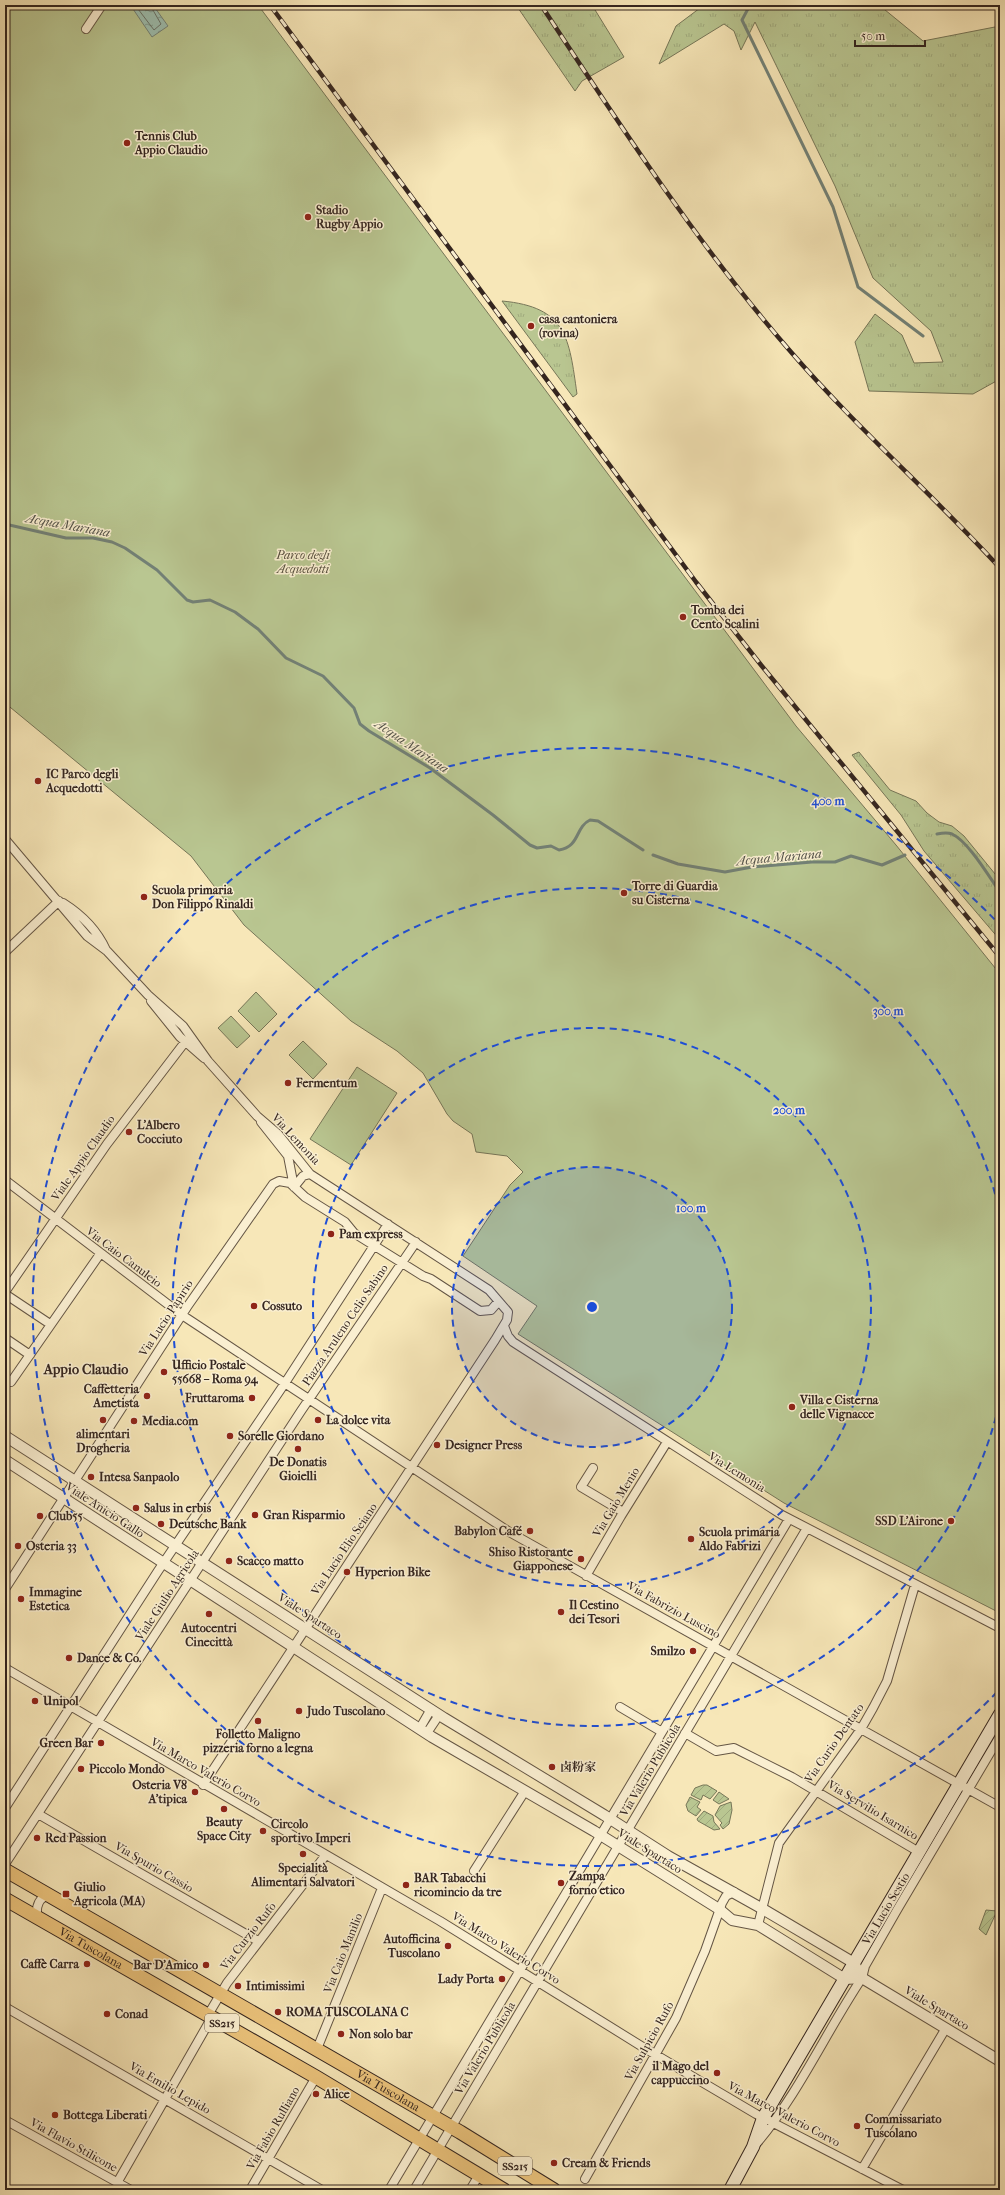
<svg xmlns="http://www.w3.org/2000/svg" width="1005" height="2195" viewBox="0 0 1005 2195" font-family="'IM FELL French Canon','Noto Serif SC',serif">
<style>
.grass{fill:url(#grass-tufts);stroke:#767658}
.park{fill:#b9c691;stroke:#767658}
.garden{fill:url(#garden-furrows);stroke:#767658}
.water{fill:url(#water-ripples);stroke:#738176}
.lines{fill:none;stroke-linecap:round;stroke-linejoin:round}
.shore{stroke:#687268;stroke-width:1}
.stream{stroke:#738176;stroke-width:3}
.minor-casing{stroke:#655645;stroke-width:10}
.tertiary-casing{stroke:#655645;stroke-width:12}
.secondary-casing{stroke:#34251f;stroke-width:14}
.primary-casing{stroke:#34251f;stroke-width:15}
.minor{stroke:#faefd1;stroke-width:8}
.tertiary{stroke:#faefd1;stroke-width:10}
.secondary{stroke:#faefd1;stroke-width:12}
.primary{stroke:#ecc47c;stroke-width:13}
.rail-casing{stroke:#34251f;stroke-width:4.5}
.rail{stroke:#faefd1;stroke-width:3;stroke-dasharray:9;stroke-linecap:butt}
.ring{fill:none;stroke:#1d4ed8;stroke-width:2;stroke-dasharray:7 5}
.poi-dot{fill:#8f2418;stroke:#faefd1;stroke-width:1.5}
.labels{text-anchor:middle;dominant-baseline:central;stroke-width:3;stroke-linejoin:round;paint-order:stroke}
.shield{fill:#faefd1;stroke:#6f6254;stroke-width:1}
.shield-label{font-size:11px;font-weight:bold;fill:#34251f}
.poi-label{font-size:12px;font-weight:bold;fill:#34251f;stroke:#faefd1;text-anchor:start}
.park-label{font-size:12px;font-style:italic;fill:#554d3c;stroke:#faefd1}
.street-label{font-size:12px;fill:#34251f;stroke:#faefd1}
.water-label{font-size:13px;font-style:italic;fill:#54534a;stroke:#faefd1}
.quarter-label{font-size:14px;font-weight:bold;fill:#34251f;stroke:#faefd1}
.centre{fill:#1d4ed8;stroke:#faefd1;stroke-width:2}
.ring-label{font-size:12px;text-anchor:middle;font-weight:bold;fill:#1d4ed8;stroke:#faefd1;stroke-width:3;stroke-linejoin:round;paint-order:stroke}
</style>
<defs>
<pattern id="grass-tufts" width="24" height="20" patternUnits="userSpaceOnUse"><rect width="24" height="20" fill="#b9c691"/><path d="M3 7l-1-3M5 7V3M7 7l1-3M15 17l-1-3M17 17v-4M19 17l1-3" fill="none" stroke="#a0aa7d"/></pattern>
<pattern id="garden-furrows" width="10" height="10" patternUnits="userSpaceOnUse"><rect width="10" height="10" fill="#b9c691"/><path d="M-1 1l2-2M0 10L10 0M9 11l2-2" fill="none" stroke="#a0aa7d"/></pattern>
<pattern id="water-ripples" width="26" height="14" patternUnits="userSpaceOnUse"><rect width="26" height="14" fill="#9dbfb0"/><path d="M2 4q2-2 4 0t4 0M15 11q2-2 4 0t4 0" fill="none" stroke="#819b8f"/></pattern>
</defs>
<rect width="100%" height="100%" fill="#f7e7b8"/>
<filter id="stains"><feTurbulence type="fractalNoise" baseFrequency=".005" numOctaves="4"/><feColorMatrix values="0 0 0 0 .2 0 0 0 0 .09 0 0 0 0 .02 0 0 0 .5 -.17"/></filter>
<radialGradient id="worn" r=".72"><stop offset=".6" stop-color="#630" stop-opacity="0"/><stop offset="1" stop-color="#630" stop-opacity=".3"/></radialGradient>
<path class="grass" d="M 516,5 L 592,5 L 624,57 L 582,81 L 575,91 Z
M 704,5 L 879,5 L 923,41 L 1000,26 L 1000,379 L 973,394 L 869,391 L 855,342 L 875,314 L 902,335 L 914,363 L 943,362 L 931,331 L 873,278 L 835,186 L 755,22 L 741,50 L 734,31 L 724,24 L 659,64 L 676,26 Z
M 502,301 C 567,307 569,338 577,394 L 573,397 Z
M 859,752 L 890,790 L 916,801 L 927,813 L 939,822 L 952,826 L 964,836 L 1000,880 L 1000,940 L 924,851 L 901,815 L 852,755 Z"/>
<path class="park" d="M 5,5 L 258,5 L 796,726 L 896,845 L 1000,974 L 1000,1613 L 784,1503 L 518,1334 L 537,1306 L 463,1256 L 510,1185 L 523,1172 L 507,1156 L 476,1152 L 472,1134 L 453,1121 L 447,1114 L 423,1073 L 397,1051 L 351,1021 L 244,925 L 191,856 L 5,703 Z
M 256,992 L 277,1014 L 259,1032 L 238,1011 Z
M 231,1016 L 250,1036 L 237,1048 L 218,1028 Z
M 303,1041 L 327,1064 L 313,1079 L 289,1055 Z
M 357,1067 L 397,1093 L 351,1165 L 310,1139 Z"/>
<path class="garden" d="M 703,1785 L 707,1785 L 717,1791 L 710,1799 L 703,1795 L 701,1800 L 691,1795 L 695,1788 Z
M 719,1792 L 729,1799 L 719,1804 L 713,1800 Z
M 690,1797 L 700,1802 L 697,1807 L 701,1810 L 696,1816 L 688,1811 L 686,1805 Z
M 731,1802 L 732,1810 L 729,1824 L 723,1829 L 720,1825 L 722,1823 L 715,1815 L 720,1806 Z
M 704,1811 L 713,1816 L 714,1822 L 720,1829 L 714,1830 L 698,1821 L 697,1819 Z
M 986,1910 L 997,1911 L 986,1935 L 979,1929 Z"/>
<path class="water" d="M 133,5 L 153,5 L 168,26 L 152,37 L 131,6 Z"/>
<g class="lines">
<path class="shore" d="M 135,5 L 154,30 L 161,24 L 150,5"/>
<path class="stream" d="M 750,5 L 742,20 L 833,207 L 858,287 L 923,336
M 5,524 L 66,538 L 93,538 L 112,542 L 125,548 L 157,570 L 187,600 L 193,602 L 210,600 L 235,612 L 258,629 L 286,658 L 323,676 L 354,708 L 360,724 L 369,731 L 430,768 L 493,815 L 530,845 L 537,848 L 551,846 L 559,850 C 580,847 575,827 590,820 L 598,821 L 643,850
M 937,834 C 942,833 947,832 952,834 C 969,842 989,877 1000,892
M 653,855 L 678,864 L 725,872 L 752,867 L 812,862 L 835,862 L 851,856 L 882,865 L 905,855"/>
<g class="minor-casing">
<path id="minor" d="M 86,29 L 102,5
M 5,839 L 87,936 L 107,951 L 148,995 L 183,1026 L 208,1061 L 257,1116 L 278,1134 L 310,1174 L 489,1290 L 508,1312 L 507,1320 L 495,1340 L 203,1785
M 63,903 C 82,915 97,930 106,950
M 5,952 L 59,901
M 151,1001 L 180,1037 L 204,1058
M 261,1122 L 288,1156 L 294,1187
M 5,1180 L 182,1315 L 511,1533 L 1000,1807
M 294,1187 L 303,1176 L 310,1174
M 5,1292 L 107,1144 L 185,1042
M 5,1294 L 50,1324
M 504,1326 L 508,1336 L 513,1342 L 782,1515 L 1000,1628
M 5,1338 L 30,1355
M 11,1382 L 100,1254
M 593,1468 L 581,1487 L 623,1512
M 586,1576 L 621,1516 L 667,1442
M 5,1589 L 187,1307 L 273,1184 L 279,1181 L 290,1183 L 305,1197 L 345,1222 L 354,1233 L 423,1276 L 431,1279 L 480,1311 L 491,1310 L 498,1302
M 5,1668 L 440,1921 L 646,2049 L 756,2114 L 903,2190
M 620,1707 L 662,1732
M 420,1728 L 431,1709
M 427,1733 L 439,1715
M 685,1733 L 716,1751 L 734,1748 L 792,1777 L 919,1852
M 5,1808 L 158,1571 L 285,1383 L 388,1224
M 38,1814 L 258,1941
M 5,1864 L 301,1411 L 416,1242
M 474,1871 L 525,1791
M 37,1916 C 36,1906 39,1896 50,1896
M 758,1925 L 779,1843 L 861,1729 L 873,1708 L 887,1681 L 915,1585
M 5,2007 L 322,2190
M 208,2015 L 227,1983 L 325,1856
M 317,2049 L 382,1888
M 5,2120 L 131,2190
M 757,2143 C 799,2093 826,2032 862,1978 L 865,1966 L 897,1910 L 1000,1736
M 862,2169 L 946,2028
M 585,2179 L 676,2018 L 705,1951 L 722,1903 L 726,1896 L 734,1892
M 117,2183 L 212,2017
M 250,2190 L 316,2077
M 389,2190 L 789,1519
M 414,2190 L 807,1528
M 470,2190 L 479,2175"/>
</g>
<g class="tertiary-casing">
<path id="tertiary" d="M 5,1436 L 444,1718 L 604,1815 L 668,1856 L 761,1908 L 854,1963 L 862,1978 L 1000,2061
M 5,1460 L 432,1737 L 594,1831 L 719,1909 L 732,1920 L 758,1925 L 845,1979 L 862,1978"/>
</g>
<g class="secondary-casing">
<g id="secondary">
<path id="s1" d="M 730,2190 L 753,2147 L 763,2118 L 1000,1714"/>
</g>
</g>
<g class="primary-casing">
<g id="primary">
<path id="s2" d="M 5,1870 L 460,2132 L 554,2190"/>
<path id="s3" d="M 5,1899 L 316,2077 L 504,2190"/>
</g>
</g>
<use href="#minor" class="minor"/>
<use href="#tertiary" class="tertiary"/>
<use href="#secondary" class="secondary"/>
<use href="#primary" class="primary"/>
<g class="rail-casing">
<path id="rail" d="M 270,5 L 696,582 L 761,665 L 1000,957
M 541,5 C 619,124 697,244 791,352 C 857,428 932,494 1000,568"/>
</g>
<use href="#rail" class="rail"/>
</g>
<circle cx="592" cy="1307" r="140" fill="#1d4ed8" fill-opacity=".12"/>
<g class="ring">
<circle cx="592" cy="1307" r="140"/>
<circle cx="592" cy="1307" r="279"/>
<path d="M999 1405A419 419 0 1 1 999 1209"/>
<path d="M997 1692A559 559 0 1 1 997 922"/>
</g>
<g class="poi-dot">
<circle cx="127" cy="143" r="4"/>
<circle cx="308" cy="217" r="4"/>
<circle cx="531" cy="326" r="4"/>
<circle cx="683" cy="617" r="4"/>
<circle cx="38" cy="781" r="4"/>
<circle cx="624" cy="893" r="4"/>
<circle cx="144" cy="897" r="4"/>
<circle cx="288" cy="1083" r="4"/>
<circle cx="129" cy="1132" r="4"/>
<circle cx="331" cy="1234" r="4"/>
<circle cx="254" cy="1306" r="4"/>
<circle cx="164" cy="1372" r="4"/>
<circle cx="147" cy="1396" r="4"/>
<circle cx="252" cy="1398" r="4"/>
<circle cx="792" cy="1407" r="4"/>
<circle cx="103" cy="1420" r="4"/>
<circle cx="318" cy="1420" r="4"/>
<circle cx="134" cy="1421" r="4"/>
<circle cx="230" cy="1436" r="4"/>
<circle cx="437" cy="1445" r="4"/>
<circle cx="298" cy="1449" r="4"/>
<circle cx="91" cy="1477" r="4"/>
<circle cx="136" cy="1508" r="4"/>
<circle cx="255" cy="1515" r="4"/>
<circle cx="40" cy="1516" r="4"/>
<circle cx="951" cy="1521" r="4"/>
<circle cx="161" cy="1524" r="4"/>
<circle cx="530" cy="1531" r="4"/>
<circle cx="691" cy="1539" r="4"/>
<circle cx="18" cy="1546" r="4"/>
<circle cx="581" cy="1559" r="4"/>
<circle cx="229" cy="1561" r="4"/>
<circle cx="347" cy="1572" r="4"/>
<circle cx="21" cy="1599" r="4"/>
<circle cx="561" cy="1612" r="4"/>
<circle cx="209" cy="1614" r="4"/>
<circle cx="693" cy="1651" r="4"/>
<circle cx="69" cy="1658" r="4"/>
<circle cx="35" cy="1701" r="4"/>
<circle cx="299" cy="1711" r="4"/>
<circle cx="258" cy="1721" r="4"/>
<circle cx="101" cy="1743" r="4"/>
<circle cx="552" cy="1767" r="4"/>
<circle cx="81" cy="1769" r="4"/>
<circle cx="195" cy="1792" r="4"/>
<circle cx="224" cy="1809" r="4"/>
<circle cx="263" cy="1831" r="4"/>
<circle cx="37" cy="1838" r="4"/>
<circle cx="303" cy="1854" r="4"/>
<circle cx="561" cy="1883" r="4"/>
<circle cx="406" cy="1885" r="4"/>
<rect x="62" y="1890" width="8" height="8" rx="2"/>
<circle cx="448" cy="1946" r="4"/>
<circle cx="87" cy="1964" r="4"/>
<circle cx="206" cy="1965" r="4"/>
<circle cx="502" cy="1979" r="4"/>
<circle cx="238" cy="1986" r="4"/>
<circle cx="278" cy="2012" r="4"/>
<circle cx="107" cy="2014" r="4"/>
<circle cx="341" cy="2034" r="4"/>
<circle cx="717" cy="2073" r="4"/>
<circle cx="316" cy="2094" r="4"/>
<circle cx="55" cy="2115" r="4"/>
<circle cx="857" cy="2126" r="4"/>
<circle cx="554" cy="2163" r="4"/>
</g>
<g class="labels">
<g class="shield">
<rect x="205" y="2014" width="34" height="18" rx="3"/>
<rect x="498" y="2157" width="34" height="18" rx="3"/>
</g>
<g class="shield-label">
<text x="222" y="2023">SS215</text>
<text x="515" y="2166">SS215</text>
</g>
<g class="poi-label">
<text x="135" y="136">Tennis Club<tspan x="135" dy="14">Appio Claudio</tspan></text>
<text x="316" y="210">Stadio<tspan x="316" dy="14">Rugby Appio</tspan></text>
<text x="539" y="319">casa cantoniera<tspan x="539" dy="14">(rovina)</tspan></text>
<text x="691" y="610">Tomba dei<tspan x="691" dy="14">Cento Scalini</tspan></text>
<text x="46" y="774">IC Parco degli<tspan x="46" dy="14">Acquedotti</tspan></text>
<text x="632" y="886">Torre di Guardia<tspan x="632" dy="14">su Cisterna</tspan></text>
<text x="152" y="890">Scuola primaria<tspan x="152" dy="14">Don Filippo Rinaldi</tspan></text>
<text x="296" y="1083">Fermentum</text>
<text x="137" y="1125">L'Albero<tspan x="137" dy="14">Cocciuto</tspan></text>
<text x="339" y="1234">Pam express</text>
<text x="262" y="1306">Cossuto</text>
<text x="172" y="1365">Ufficio Postale<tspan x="172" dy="14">55668 – Roma 94</tspan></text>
<text x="139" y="1389" text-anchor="end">Caffetteria<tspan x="139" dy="14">Ametista</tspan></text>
<text x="244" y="1398" text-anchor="end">Fruttaroma</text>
<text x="800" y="1400">Villa e Cisterna<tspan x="800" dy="14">delle Vignacce</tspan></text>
<text x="326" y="1420">La dolce vita</text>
<text x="142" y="1421">Media.com</text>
<text x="103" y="1434" text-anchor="middle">alimentari<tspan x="103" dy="14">Drogheria</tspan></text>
<text x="238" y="1436">Sorelle Giordano</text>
<text x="445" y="1445">Designer Press</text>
<text x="298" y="1462" text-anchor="middle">De Donatis<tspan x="298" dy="14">Gioielli</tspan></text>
<text x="99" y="1477">Intesa Sanpaolo</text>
<text x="144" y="1508">Salus in erbis</text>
<text x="263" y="1515">Gran Risparmio</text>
<text x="48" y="1516">Club55</text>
<text x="943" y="1521" text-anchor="end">SSD L'Airone</text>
<text x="169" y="1524">Deutsche Bank</text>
<text x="522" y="1531" text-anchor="end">Babylon Café</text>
<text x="699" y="1532">Scuola primaria<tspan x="699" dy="14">Aldo Fabrizi</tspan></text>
<text x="26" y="1546">Osteria 33</text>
<text x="573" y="1552" text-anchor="end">Shiso Ristorante<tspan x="573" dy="14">Giapponese</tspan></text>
<text x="237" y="1561">Scacco matto</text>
<text x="355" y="1572">Hyperion Bike</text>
<text x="29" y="1592">Immagine<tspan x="29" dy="14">Estetica</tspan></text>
<text x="569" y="1605">Il Cestino<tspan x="569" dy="14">dei Tesori</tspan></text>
<text x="209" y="1628" text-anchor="middle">Autocentri<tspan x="209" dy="14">Cinecittà</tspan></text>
<text x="685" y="1651" text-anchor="end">Smilzo</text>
<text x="77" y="1658">Dance &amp; Co.</text>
<text x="43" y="1701">Unipol</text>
<text x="307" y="1711">Judo Tuscolano</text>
<text x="258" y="1734" text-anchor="middle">Folletto Maligno<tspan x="258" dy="14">pizzeria forno a legna</tspan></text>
<text x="93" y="1743" text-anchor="end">Green Bar</text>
<text x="560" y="1767">卤粉家</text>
<text x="89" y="1769">Piccolo Mondo</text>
<text x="187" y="1785" text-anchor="end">Osteria V8<tspan x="187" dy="14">A'tipica</tspan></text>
<text x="224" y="1822" text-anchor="middle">Beauty<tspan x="224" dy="14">Space City</tspan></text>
<text x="271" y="1824">Circolo<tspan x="271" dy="14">sportivo Imperi</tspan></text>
<text x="45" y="1838">Red Passion</text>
<text x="303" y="1868" text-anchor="middle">Specialità<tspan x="303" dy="14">Alimentari Salvatori</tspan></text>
<text x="569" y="1876">Zampa<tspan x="569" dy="14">forno etico</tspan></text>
<text x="414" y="1878">BAR Tabacchi<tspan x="414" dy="14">ricomincio da tre</tspan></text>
<text x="74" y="1887">Giulio<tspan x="74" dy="14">Agricola (MA)</tspan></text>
<text x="440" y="1939" text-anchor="end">Autofficina<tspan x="440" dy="14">Tuscolano</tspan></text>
<text x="79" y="1964" text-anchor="end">Caffè Carra</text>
<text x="198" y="1965" text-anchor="end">Bar D'Amico</text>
<text x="494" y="1979" text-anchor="end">Lady Porta</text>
<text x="246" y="1986">Intimissimi</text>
<text x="286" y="2012">ROMA TUSCOLANA C</text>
<text x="115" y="2014">Conad</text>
<text x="349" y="2034">Non solo bar</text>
<text x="709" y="2066" text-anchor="end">il Mago del<tspan x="709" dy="14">cappuccino</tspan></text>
<text x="324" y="2094">Alice</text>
<text x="63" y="2115">Bottega Liberati</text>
<text x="865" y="2119">Commissariato<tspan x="865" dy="14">Tuscolano</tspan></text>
<text x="562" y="2163">Cream &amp; Friends</text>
</g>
<g class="park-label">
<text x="303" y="555">Parco degli<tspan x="303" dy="14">Acquedotti</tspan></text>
</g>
<g class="street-label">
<text transform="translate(296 1139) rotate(47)">Via Lemonia</text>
<text transform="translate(83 1158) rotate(-55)">Viale Appio Claudio</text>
<text transform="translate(124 1257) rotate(37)">Via Caio Canuleio</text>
<text transform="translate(166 1318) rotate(-57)">Via Lucio Papirio</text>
<text transform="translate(345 1325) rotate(-56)">Piazza Aruleno Celio Sabino</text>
<text transform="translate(737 1472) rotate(32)">Via Lemonia</text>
<text transform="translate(616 1502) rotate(-59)">Via Gaio Menio</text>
<text transform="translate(105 1510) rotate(33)">Viale Anicio Gallo</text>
<text transform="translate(344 1549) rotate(-56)">Via Lucio Elio Seiano</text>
<text transform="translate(167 1595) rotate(-57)">Viale Giulio Agricola</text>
<text transform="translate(674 1610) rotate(29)">Via Fabrizio Luscino</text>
<text transform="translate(310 1616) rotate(33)">Viale Spartaco</text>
<text transform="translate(834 1743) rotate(-55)">Via Curio Dentato</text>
<text transform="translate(650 1770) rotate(-59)">Via Valerio Publicola</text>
<text transform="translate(206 1772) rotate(30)">Via Marco Valerio Corvo</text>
<text transform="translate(873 1810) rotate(31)">Via Servilio Isarnico</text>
<text transform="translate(650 1851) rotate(32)">Viale Spartaco</text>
<text transform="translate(154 1867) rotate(30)">Via Spurio Cassio</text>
<text stroke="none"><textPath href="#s1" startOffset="322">Via Lucio Sestio</textPath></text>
<text transform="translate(248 1936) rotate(-52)">Via Curzio Rufo</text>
<text stroke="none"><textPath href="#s3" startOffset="99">Via Tuscolana</textPath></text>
<text transform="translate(506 1948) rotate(32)">Via Marco Valerio Corvo</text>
<text transform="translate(343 1953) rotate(-68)">Via Caio Manilio</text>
<text transform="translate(937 2008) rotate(31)">Viale Spartaco</text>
<text transform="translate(649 2041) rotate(-61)">Via Sulpicio Rufo</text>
<text transform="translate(485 2048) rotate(-59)">Via Valerio Publicola</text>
<text transform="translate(170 2088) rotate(30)">Via Emilio Lepido</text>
<text stroke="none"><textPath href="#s2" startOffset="442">Via Tuscolana</textPath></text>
<text transform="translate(784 2114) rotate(28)">Via Marco Valerio Corvo</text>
<text transform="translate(273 2128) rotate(-60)">Via Fabio Rulliano</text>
<text transform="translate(74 2145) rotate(29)">Via Flavio Stilicone</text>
</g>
<g class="water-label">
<text transform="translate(68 525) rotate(10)">Acqua Mariana</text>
<text transform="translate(412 746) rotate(34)">Acqua Mariana</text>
<text transform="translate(779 857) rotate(-5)">Acqua Mariana</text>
</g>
<g class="quarter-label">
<text x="86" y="1369">Appio Claudio</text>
</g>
</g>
<circle cx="592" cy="1307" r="6" class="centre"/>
<g class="ring-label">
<text x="828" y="805">400 m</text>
<text x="888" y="1015">300 m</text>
<text x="789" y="1114">200 m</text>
<text x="691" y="1212">100 m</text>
</g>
<rect width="1005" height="2195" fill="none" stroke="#f7e7b8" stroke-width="20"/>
<rect x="6" y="6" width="993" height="2183" fill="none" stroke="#34251f" stroke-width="2"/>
<rect x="10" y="10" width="985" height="2175" fill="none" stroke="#34251f"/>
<path d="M855 40v6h70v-6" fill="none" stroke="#34251f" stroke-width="2"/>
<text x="861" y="40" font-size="12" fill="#34251f" stroke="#faefd1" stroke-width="3" paint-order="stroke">50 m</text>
<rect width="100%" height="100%" filter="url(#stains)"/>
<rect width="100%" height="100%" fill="url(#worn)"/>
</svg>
